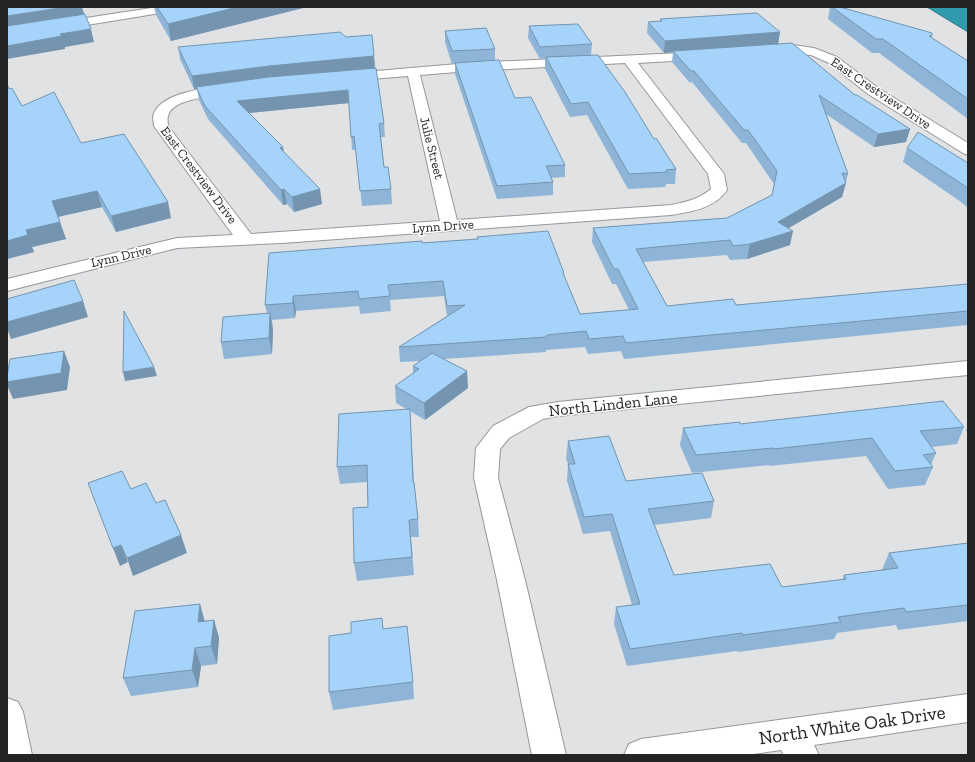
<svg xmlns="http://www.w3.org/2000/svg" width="975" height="762" viewBox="0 0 975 762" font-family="'Zilla Slab',serif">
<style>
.water{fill:#2f9bac;stroke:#2b7784}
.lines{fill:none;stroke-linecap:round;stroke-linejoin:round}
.street-casing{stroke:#959799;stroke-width:2}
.secondary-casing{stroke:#959799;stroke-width:2}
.street{fill:#fff;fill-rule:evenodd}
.secondary{fill:#fff;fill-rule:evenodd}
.wall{fill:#8eb5d7}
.shaded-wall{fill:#7494af}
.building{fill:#a5d3fa;stroke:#7494af}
.labels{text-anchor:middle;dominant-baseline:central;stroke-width:3;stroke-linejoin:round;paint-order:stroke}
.far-street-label{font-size:13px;fill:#232425;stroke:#fff}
.street-label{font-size:16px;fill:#232425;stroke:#fff}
.near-street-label{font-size:19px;fill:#232425;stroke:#fff}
</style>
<rect width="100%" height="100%" fill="#e0e2e4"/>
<path class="water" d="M 927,7 L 968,7 L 968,32 Z"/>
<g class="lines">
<g class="street-casing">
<path id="street" d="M 158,7 L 184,7 L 179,10 L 7,38 L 7,30 Z
M 772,45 L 793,45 L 814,48 L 837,57 L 878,88 L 968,143 L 968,155 L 963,153 L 868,94 L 829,63 L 811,55 L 768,52 L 766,49 L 768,46 Z
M 702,52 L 706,53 L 708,56 L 706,59 L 638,63 L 724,174 L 727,190 C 715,208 691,212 671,215 L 282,243 L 177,248 L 7,291 L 7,279 L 177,238 L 233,235 L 154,126 C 154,123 153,119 153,117 C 158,92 207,88 227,86 L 232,87 L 234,90 L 232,93 C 217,97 172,97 168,116 C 167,119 168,123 168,126 L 251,234 L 440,221 L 408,76 L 347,81 L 342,80 L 340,77 L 342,74 L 469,63 ZM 625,63 L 708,174 L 711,189 C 699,199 686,202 671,205 L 457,220 L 420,75 L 469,71 Z
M 968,361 L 968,375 L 558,416 L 543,419 L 509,438 L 500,449 L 498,478 L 525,580 L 566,755 L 532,755 L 497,580 L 474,478 L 476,448 L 493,426 L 529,407 L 558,402 Z
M 968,694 L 968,722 L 814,745 L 819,755 L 784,755 L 781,750 L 747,755 L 624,755 L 629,744 L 641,739 Z"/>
</g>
<g class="secondary-casing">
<path id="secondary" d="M 7,698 L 18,702 L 23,712 L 32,755 L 7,755 Z"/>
</g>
<use href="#street" class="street"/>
<use href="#secondary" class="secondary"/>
</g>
<path class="wall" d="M 154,7 L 307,7 L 171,41 L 156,15 Z
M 830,7 L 840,7 L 932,36 L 931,38 L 968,61 L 968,119 L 879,53 L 872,53 L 828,19 Z
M 660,19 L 780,32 L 778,44 L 855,95 L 910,129 L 906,142 L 874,147 L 826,114 L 848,174 L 842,197 L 789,228 L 790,245 L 747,259 L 730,260 L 727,255 L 643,262 L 667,306 L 736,305 L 968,284 L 968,325 L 624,359 L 621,351 L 588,354 L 585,347 L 546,350 L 546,352 L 444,359 L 468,388 L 425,420 L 410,411 L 414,482 L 418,519 L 419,537 L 411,537 L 414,575 L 357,581 L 354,563 L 368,507 L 367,482 L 340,484 L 337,467 L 406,409 L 396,403 L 395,386 L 413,373 L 413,366 L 420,361 L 400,362 L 399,347 L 447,316 L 444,296 L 390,300 L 391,311 L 360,314 L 359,306 L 296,311 L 295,318 L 272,320 L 273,330 L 272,354 L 224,359 L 221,342 L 267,313 L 265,305 L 422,243 L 477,239 L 477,237 L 564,273 L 564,276 L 580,314 L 629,310 L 616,284 L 612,284 L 592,242 L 593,228 L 727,218 L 772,195 L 774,184 L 746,143 L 742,143 L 692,82 L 690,83 L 672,62 L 673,52 L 664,53 L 647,33 L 648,22 L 660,21 Z
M 529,26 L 592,44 L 591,55 L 676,169 L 675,184 L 666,184 L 665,187 L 628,189 L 587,115 L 570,117 L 545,69 L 545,59 L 540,59 L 528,38 Z
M 445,31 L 495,49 L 495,61 L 515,98 L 565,165 L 565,177 L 551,178 L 553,182 L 553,195 L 497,199 L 455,74 L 455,63 L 452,64 L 445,42 Z
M 346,37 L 374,56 L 375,68 L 384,123 L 385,137 L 381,137 L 384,167 L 391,189 L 392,204 L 362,206 L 356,150 L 352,150 L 349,103 L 249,113 L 283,147 L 284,152 L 322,204 L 294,212 L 287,204 L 283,205 L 208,119 L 199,100 L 197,89 L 194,89 L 180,59 L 178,47 Z
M 7,84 L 9,89 L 22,106 L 81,143 L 171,218 L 116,232 L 102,207 L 58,217 L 66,239 L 32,247 L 34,252 L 7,259 Z
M 907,148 L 968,163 L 968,208 L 961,202 L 903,162 Z
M 968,425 L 968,433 L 966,431 Z
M 964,427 L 957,444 L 932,447 L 936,453 L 931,465 L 933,467 L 925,485 L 888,489 L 866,456 L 769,466 L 769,465 L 692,473 L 680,445 L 683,428 Z
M 568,441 L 626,481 L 714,501 L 711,518 L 654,525 L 674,575 L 782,587 L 842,580 L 844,575 L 882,570 L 889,553 L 968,543 L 968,621 L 898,630 L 896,625 L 837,633 L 834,639 L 738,652 L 737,651 L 627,666 L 614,624 L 616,607 L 632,605 L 610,531 L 583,534 L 567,481 L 568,464 L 566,458 Z
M 214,620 L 219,638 L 217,664 L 201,666 L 198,687 L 131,696 L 123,678 L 205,621 Z
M 383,629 L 413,682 L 414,699 L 333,710 L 329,692 Z"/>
<path class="shaded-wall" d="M 66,7 L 82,7 L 85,17 L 7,28 L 7,16 Z
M 238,7 L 307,7 L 171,41 L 168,24 Z
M 91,29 L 94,42 L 65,47 L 65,49 L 7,59 L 7,46 L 60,34 Z
M 780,32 L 778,44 L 673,51 L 673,52 L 664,53 L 665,41 Z
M 374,56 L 375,69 L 196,87 L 197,89 L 194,89 L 192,76 L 269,66 Z
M 348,90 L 349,103 L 239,114 L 237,101 Z
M 910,129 L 906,142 L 874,147 L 878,134 Z
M 283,147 L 285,161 L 280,148 Z
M 846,183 L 842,197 L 775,236 L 778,222 Z
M 284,189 L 287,204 L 283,205 L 281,190 Z
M 320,189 L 322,204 L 294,212 L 292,197 Z
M 97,191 L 102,207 L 57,217 L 52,201 Z
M 168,202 L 171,218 L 116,232 L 111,216 Z
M 60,222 L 66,239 L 32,247 L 34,252 L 7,259 L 7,241 L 26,230 Z
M 793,231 L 790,245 L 747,259 L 750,244 Z
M 293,296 L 296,311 L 295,318 L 293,303 Z
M 83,301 L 88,317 L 11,339 L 7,328 L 7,322 Z
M 270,313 L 273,330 L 272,354 L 269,338 Z
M 64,351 L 70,367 L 67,390 L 13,399 L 7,385 L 7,382 Z
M 154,367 L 157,376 L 125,381 L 123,372 Z
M 467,371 L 468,388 L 425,420 L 424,403 Z
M 181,535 L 187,553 L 133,576 L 127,558 Z
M 121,545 L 128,562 L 120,566 L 113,548 Z
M 200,604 L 205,622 L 198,622 Z
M 214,620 L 219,638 L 217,664 L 211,646 Z
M 195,648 L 201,666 L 198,687 L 192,670 Z"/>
<path class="building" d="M 7,7 L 66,7 L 7,16 Z
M 157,7 L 238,7 L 168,24 Z
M 832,7 L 840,7 L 932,33 L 932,36 L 929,36 L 968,61 L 968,99 L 883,39 L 876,39 Z
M 757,13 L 780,32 L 665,41 L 648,22 L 662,21 L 660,19 Z
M 85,14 L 91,29 L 60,34 L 62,36 L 7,46 L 7,26 Z
M 578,24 L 592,44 L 540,47 L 529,26 Z
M 486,28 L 495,49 L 452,51 L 445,31 Z
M 340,32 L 346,37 L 372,35 L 374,56 L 269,66 L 192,76 L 178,47 Z
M 792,43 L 855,95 L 857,95 L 910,129 L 878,134 L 819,95 L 848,174 L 842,173 L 846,183 L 778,222 L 793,231 L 750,244 L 733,246 L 730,240 L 636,249 L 667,306 L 733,299 L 736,305 L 968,284 L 968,311 L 626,343 L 623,336 L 589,339 L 586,331 L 547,335 L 547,337 L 399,347 L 465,305 L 447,306 L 443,281 L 388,285 L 390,296 L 359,299 L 358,291 L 293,296 L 293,303 L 265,305 L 269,253 L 422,241 L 422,243 L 478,239 L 477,237 L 548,231 L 564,273 L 563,273 L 580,314 L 638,309 L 618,269 L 614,269 L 593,228 L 727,218 L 772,195 L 777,171 L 748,130 L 744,130 L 694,71 L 691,71 L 673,51 Z
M 598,55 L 625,92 L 654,139 L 656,138 L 676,169 L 666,170 L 667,172 L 629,174 L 588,102 L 571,104 L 546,57 Z
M 499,60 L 515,98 L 531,97 L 565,165 L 546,166 L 553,182 L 497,186 L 455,63 Z
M 376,68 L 384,123 L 379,124 L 384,167 L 388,167 L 391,189 L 360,191 L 354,136 L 351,137 L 348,90 L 237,101 L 283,147 L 280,148 L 320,189 L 292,197 L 284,189 L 281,190 L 205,106 L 196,87 L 269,77 Z
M 7,84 L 9,89 L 12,88 L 22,106 L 54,92 L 81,143 L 124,134 L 168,202 L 111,216 L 97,191 L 52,201 L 60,222 L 26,230 L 28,235 L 7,241 Z
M 918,132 L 968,163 L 968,188 L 907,148 Z
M 74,280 L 83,301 L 7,322 L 7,299 Z
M 124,311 L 154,367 L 123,372 Z
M 270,313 L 269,338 L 221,342 L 223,317 Z
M 64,351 L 61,373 L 7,382 L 7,377 L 10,359 Z
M 432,353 L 467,371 L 424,403 L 395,386 L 419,369 L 413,366 Z
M 943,401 L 964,427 L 920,431 L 936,453 L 923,455 L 933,467 L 895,471 L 872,438 L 774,449 L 773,448 L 696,455 L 683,428 L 740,422 L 740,424 Z
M 410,409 L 413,482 L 414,482 L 418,519 L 409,520 L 412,557 L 354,563 L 353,508 L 368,507 L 367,465 L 337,467 L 339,414 Z
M 609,436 L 626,481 L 702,473 L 714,501 L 648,509 L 674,575 L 770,564 L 782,587 L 846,579 L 844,575 L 898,568 L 889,553 L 968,543 L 968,605 L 906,612 L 904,608 L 838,617 L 841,622 L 743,635 L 742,633 L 630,649 L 616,607 L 640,604 L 612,514 L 584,517 L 568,464 L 575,464 L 568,441 Z
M 122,471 L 131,489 L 146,483 L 156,503 L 165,500 L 181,535 L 127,558 L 121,545 L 113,548 L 88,483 Z
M 200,604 L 198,622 L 214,620 L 211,646 L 195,648 L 192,670 L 123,678 L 135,611 Z
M 382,618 L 383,629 L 407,626 L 413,682 L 329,692 L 329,636 L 351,633 L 351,622 Z"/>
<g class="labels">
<g class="far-street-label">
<text transform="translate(881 93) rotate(34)">East Crestview Drive</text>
<text transform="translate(432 148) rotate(76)">Julie Street</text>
<text transform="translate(199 175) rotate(53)">East Crestview Drive</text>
<text transform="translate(443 226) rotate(-4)">Lynn Drive</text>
<text transform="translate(121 256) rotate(-13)">Lynn Drive</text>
</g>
<g class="street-label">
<text transform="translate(613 404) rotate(-6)">North Linden Lane</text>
</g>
<g class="near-street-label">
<text transform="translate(852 725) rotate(-8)">North White Oak Drive</text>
</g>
</g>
<rect width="975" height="762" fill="none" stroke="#232425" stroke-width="16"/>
</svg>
